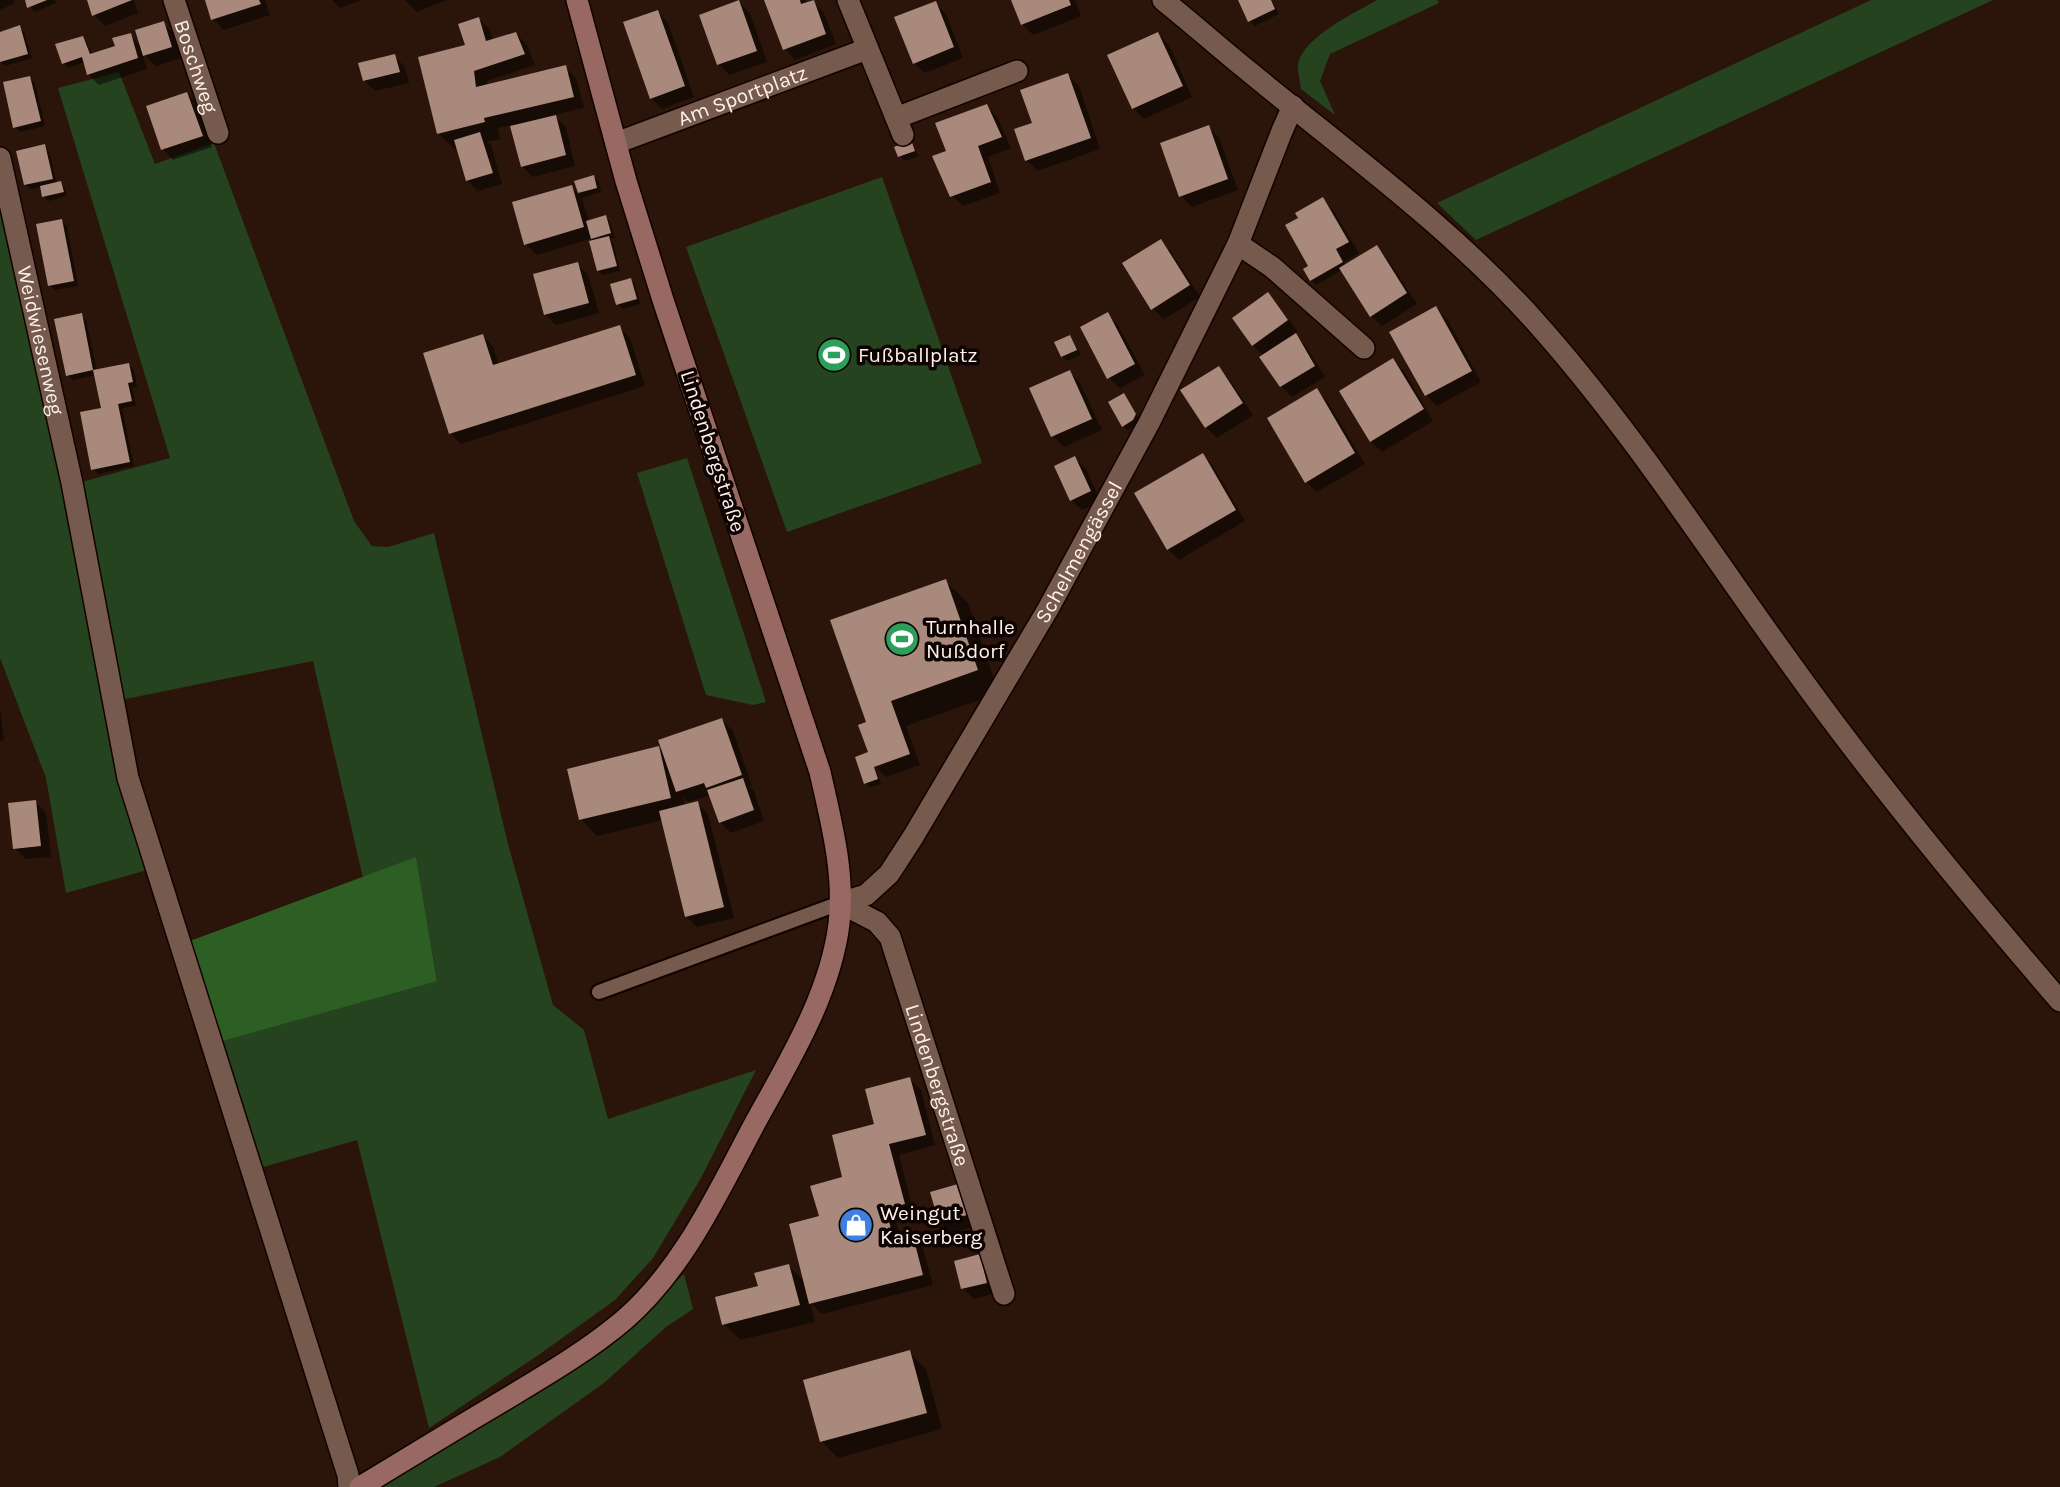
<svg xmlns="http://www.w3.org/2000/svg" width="2060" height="1487" viewBox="0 0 2060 1487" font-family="Karla,sans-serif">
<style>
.green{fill:#24431e}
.forest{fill:#2d5f24}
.shadow{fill:#0007}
.building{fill:#a8897c}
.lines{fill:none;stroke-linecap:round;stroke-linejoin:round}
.service-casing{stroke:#120200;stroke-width:18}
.minor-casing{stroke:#120200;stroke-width:24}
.tertiary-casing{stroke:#120200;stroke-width:24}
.secondary-casing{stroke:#120200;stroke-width:24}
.service{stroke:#765a4d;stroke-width:14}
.minor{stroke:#765a4d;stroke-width:21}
.tertiary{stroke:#765a4d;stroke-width:21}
.secondary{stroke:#986862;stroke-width:21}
.labels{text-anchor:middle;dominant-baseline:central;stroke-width:7;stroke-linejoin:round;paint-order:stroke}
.street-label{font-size:21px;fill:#fef1eb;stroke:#0d0402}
.poi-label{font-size:21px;fill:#fef1eb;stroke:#0d0402;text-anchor:start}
</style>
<rect width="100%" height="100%" fill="#2b150a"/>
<path class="green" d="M 1377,0 L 1437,0 L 1439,3 L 1330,54 L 1320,81 L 1335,115 L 1301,89 C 1300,82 1298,74 1298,67 C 1299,39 1355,13 1377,0 Z
M 1871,0 L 1993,0 L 1476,240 L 1437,203 Z
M 119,72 L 155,164 L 214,143 L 354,521 L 372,546 L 388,547 L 434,533 L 508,844 L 553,1005 L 584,1030 L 608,1119 L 756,1070 L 701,1178 L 653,1258 L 615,1300 L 540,1354 L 429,1428 L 357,1140 L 253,1170 L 212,1044 L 437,980 L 416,858 L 363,878 L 313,661 L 111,702 L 151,869 L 66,893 L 46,778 L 0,658 L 0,197 L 63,487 L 170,458 L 58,88 Z
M 882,177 L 982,463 L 787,532 L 686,247 Z
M 687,458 L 690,467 L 766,702 L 753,705 L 706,695 L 637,473 Z
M 684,1274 L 693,1309 L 666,1327 L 604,1383 L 500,1457 L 434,1487 L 383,1487 L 625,1331 Z"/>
<path class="forest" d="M 416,857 L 437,981 L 212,1044 L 179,945 Z"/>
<path class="shadow" d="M 0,0 L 14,0 L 15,3 L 0,10 Z
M 26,0 L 55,0 L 56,3 L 34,12 Z
M 89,0 L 134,0 L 138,13 L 105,26 L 94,15 Z
M 207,0 L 265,0 L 270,15 L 224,30 L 213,19 Z
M 332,0 L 362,0 L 340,8 Z
M 405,0 L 447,0 L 417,12 Z
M 766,0 L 805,0 L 807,4 L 813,2 L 824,13 L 836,44 L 795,60 L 785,49 Z
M 1013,0 L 1075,0 L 1081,16 L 1033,35 L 1022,24 Z
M 1240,0 L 1272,0 L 1279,14 L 1255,26 L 1250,21 Z
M 739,2 L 750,13 L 767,62 L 729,75 L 719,64 Z
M 935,3 L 946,14 L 963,58 L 925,73 L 914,63 Z
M 658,12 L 668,23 L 694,97 L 662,109 L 651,98 Z
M 479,19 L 490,30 L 493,41 L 516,34 L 527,45 L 535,65 L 487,81 L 488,86 L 565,67 L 576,78 L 584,108 L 553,115 L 566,127 L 575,166 L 533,177 L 522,166 L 512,125 L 498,128 L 500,139 L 487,142 L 491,145 L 502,184 L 478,191 L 467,180 L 458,149 L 455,150 L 438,133 L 464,47 Z
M 163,23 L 174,34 L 182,58 L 156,66 L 143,54 L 147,69 L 99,85 L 88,74 L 85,62 L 68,68 L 63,63 L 82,38 L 87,43 L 92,55 L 117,47 L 130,35 L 142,47 Z
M 19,27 L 24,32 L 32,58 L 5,66 L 0,61 L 0,33 Z
M 1158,34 L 1169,45 L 1192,97 L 1144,119 L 1133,108 Z
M 394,56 L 405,67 L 409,83 L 375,91 L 364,80 Z
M 1068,75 L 1079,86 L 1100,149 L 1037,171 L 1027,160 L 1034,124 Z
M 30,78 L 35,83 L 45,126 L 20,132 L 15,127 Z
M 187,94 L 198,104 L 212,147 L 173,160 L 163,149 L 148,107 Z
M 986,106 L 997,117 L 1011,148 L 988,157 L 1000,193 L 963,206 L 952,196 L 948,152 Z
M 1208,127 L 1219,138 L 1238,190 L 1192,207 L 1181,196 Z
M 910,142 L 919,156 L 905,161 L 900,156 Z
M 44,146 L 49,151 L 57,184 L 60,183 L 65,188 L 67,196 L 49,201 L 44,196 L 42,187 L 31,189 L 26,185 Z
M 594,177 L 599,182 L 601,192 L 582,198 L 589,222 L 605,217 L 610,222 L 615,238 L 610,239 L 613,243 L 620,271 L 603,275 L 598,270 L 590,239 L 537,255 L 526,244 L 571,187 L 580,196 L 577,182 Z
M 1322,199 L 1333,210 L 1359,253 L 1344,262 L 1346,266 L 1376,247 L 1387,258 L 1417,304 L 1382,326 L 1371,316 L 1342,270 L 1316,285 L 1311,280 L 1311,266 L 1300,218 Z
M 62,221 L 67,226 L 78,286 L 55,290 L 50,285 Z
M 1160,241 L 1171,252 L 1200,297 L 1164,319 L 1153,309 Z
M 577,264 L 588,275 L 599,313 L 556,325 L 545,314 Z
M 630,280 L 635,285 L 640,304 L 623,309 L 618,304 Z
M 1268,294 L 1298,331 L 1294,334 L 1306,346 L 1325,377 L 1292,397 L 1281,386 L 1262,357 L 1264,356 L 1253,345 Z
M 1436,309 L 1447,319 L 1481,382 L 1437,406 L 1426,395 Z
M 81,315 L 86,320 L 97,372 L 129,365 L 134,370 L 137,387 L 132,387 L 136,406 L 122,408 L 134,466 L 98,474 L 93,469 L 103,409 L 96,375 L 73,380 L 68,375 Z
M 1107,315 L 1118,325 L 1145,375 L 1120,388 L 1109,378 Z
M 619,327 L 630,338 L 645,386 L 461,444 L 450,433 L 483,336 L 493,347 L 499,365 Z
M 1070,337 L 1081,355 L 1067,361 L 1062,356 Z
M 1393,361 L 1404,371 L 1433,421 L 1382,452 L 1371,441 Z
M 1218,368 L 1229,379 L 1253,415 L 1217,438 L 1206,427 Z
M 1070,372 L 1080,383 L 1102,430 L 1064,447 L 1053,436 L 1032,389 Z
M 1316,390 L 1327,401 L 1365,464 L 1317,492 L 1306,482 Z
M 1124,395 L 1140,420 L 1137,425 L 1128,430 L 1123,426 Z
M 1203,455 L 1213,466 L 1245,521 L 1179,560 L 1168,549 Z
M 1075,458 L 1086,469 L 1101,502 L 1082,510 L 1071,500 Z
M 945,581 L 968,603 L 999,693 L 906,726 L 920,765 L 886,777 L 875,766 L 881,784 L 870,787 L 865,783 L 870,753 L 869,723 Z
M 0,707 L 4,740 L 0,741 Z
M 722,720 L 733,731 L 752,786 L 749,787 L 754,791 L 764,821 L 731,833 L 720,822 L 711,795 L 688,802 L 683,797 L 685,806 L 697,803 L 708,814 L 734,918 L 697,927 L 686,916 L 663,820 L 597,836 L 581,819 L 658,748 L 665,754 Z
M 35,802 L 46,813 L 51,857 L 26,859 L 15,848 Z
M 910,1079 L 921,1090 L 935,1145 L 899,1155 L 914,1215 L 896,1220 L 900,1237 L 912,1234 L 922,1245 L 933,1285 L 822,1314 L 811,1303 L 815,1322 L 740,1340 L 724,1324 L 760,1287 L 789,1266 L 806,1283 L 821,1218 L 876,1125 Z
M 958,1186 L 968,1197 L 977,1226 L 951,1233 L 940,1222 Z
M 980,1256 L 991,1267 L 997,1293 L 974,1299 L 963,1289 Z
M 909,1352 L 926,1369 L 942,1429 L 838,1458 L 821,1441 Z"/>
<path class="building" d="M 25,0 L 47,0 L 27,8 Z
M 87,0 L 132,0 L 92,16 Z
M 205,0 L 259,0 L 261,4 L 211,20 Z
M 739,0 L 757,51 L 717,65 L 699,15 Z
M 764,0 L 800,0 L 801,4 L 814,0 L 826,34 L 783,50 Z
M 1011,0 L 1069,0 L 1071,5 L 1021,25 Z
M 1238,0 L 1271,0 L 1275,9 L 1248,22 Z
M 936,1 L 954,47 L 913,64 L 894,17 Z
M 658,10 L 685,86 L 650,99 L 623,22 Z
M 479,17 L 486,41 L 516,32 L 525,54 L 474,71 L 476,87 L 566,65 L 574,97 L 484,118 L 485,122 L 437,134 L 418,57 L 465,45 L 458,24 Z
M 164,21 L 172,47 L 143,56 L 135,30 Z
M 20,25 L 28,54 L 0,62 L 0,32 Z
M 1158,32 L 1183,86 L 1132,109 L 1107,55 Z
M 131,33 L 138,58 L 87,75 L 82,57 L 62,64 L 55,44 L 83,36 L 90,54 L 115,46 L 112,38 Z
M 395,54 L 400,72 L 363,81 L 358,63 Z
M 1068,73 L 1091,138 L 1025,161 L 1014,129 L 1032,123 L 1020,90 Z
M 30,76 L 41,121 L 13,128 L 3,82 Z
M 187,92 L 203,136 L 161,150 L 146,106 Z
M 987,104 L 1002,137 L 978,146 L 991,182 L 950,197 L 932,156 L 946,151 L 935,123 Z
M 556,115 L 566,155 L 521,167 L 510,126 Z
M 1209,125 L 1228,179 L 1179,197 L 1160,143 Z
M 480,132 L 493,173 L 466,181 L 454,140 Z
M 911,140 L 915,151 L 898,157 L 894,147 Z
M 45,144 L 53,179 L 24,185 L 16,151 Z
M 594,175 L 597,188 L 578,193 L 574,181 Z
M 61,181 L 64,192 L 42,197 L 40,186 Z
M 572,185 L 584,227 L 524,245 L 512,202 Z
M 1323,197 L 1349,242 L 1336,249 L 1343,262 L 1310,281 L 1303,269 L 1308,266 L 1285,225 L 1298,218 L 1295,213 Z
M 606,215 L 611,233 L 591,239 L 586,221 Z
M 62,219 L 74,281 L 48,286 L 36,224 Z
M 609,236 L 617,266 L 597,271 L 589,241 Z
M 1161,239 L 1190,285 L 1151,310 L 1122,263 Z
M 1377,245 L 1407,293 L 1370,317 L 1339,268 Z
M 578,262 L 589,303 L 544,315 L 533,274 Z
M 631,278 L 637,299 L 616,305 L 610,284 Z
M 1268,292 L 1288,320 L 1252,346 L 1232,318 Z
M 1436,306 L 1472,371 L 1425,396 L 1389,332 Z
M 1108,312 L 1135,364 L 1107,379 L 1080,327 Z
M 82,313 L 93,370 L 129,363 L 133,382 L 128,383 L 132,401 L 118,404 L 130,462 L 91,470 L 80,412 L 101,408 L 93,370 L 66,376 L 54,319 Z
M 620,325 L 636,375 L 449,434 L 423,353 L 483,334 L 493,365 Z
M 1296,333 L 1315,366 L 1280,387 L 1259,357 Z
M 1070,335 L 1077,350 L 1061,357 L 1054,342 Z
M 1393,358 L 1424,409 L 1370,442 L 1339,391 Z
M 1219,366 L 1243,403 L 1205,428 L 1180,390 Z
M 1070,370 L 1092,419 L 1051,437 L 1029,388 Z
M 1317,388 L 1355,453 L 1305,483 L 1267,418 Z
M 1124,393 L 1136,414 L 1133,420 L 1122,427 L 1108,402 Z
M 1203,453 L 1236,510 L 1167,550 L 1134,493 Z
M 1075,456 L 1091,491 L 1070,501 L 1054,466 Z
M 946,579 L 978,670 L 891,701 L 910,754 L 874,767 L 878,779 L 864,784 L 855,757 L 868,752 L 858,725 L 866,722 L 830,620 Z
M 722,718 L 742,775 L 706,788 L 704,783 L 676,792 L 658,740 Z
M 659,746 L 671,798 L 579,820 L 567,769 Z
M 743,778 L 754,810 L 719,823 L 707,790 Z
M 36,800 L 41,846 L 13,849 L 8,803 Z
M 698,801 L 724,907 L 685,917 L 659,811 Z
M 910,1077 L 926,1135 L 889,1144 L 905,1204 L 886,1209 L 893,1237 L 912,1232 L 923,1275 L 809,1304 L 789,1224 L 819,1216 L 810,1186 L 842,1177 L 832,1135 L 874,1124 L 865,1089 Z
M 958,1184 L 967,1215 L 939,1223 L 930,1192 Z
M 980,1254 L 987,1283 L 961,1289 L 954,1261 Z
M 789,1264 L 800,1305 L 722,1325 L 715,1297 L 758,1286 L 754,1273 Z
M 910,1350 L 927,1413 L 820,1442 L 803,1380 Z"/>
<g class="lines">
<g class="service-casing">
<path id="service" d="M 599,992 L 840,903"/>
</g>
<g class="minor-casing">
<g id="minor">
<path id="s1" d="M 174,0 L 218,133"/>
<path d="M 848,0 L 903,135"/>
<path d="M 896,118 L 1017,71"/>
<path id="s2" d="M 616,143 L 867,49"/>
<path id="s3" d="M 0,158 L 72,483 L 128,778 L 348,1475 L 349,1487"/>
<path d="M 1238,244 L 1272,267 L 1364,348"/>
<path id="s4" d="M 840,903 L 866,895 L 889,874 L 913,837 L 1048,609 L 1149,423 L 1238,244 L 1282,131 L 1293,106"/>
<path id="s5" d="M 840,903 L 877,922 L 890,937 L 1004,1294"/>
</g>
</g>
<g class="tertiary-casing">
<path id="tertiary" d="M 1163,0 C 1193,24 1222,50 1252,74 C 1348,153 1449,226 1533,319 C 1630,427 1708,550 1793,667 C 1876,783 1967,893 2060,1001"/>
</g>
<g class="secondary-casing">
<path id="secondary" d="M 360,1487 C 405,1460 450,1432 496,1405 C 539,1379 585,1353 624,1320 C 684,1268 718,1192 755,1123 C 789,1061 830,995 839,924 C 845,873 831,821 820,772 L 663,300 L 626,181 L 577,0"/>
</g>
<use href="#service" class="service"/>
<use href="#minor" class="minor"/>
<use href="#tertiary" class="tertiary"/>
<use href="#secondary" class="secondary"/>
</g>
<defs>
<g id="stadium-disc" transform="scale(1.75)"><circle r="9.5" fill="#2e9e5b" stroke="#0d0402"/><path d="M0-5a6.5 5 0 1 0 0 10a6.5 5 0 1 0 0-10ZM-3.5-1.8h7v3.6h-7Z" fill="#fff"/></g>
<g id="shop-disc" transform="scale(1.75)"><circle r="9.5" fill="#3f7fe0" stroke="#0d0402"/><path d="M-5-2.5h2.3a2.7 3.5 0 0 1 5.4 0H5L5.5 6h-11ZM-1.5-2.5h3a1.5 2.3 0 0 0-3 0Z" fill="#fff"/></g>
</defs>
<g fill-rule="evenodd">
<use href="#stadium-disc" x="834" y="355"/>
<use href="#stadium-disc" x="902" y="639"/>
<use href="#shop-disc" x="856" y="1225"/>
</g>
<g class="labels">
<g class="street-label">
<text stroke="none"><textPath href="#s1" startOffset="70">Boschweg</textPath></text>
<text stroke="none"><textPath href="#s2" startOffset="135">Am Sportplatz</textPath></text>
<text stroke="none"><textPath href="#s3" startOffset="187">Weidwiesenweg</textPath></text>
<text transform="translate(713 451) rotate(72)">Lindenbergstraße</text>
<text stroke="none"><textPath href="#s4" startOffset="432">Schelmengässel</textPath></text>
<text stroke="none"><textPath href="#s5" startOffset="217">Lindenbergstraße</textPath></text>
</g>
<g class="poi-label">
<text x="858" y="355">Fußballplatz</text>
<text x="926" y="627">Turnhalle<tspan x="926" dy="24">Nußdorf</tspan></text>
<text x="880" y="1213">Weingut<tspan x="880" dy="24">Kaiserberg</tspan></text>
</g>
</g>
</svg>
